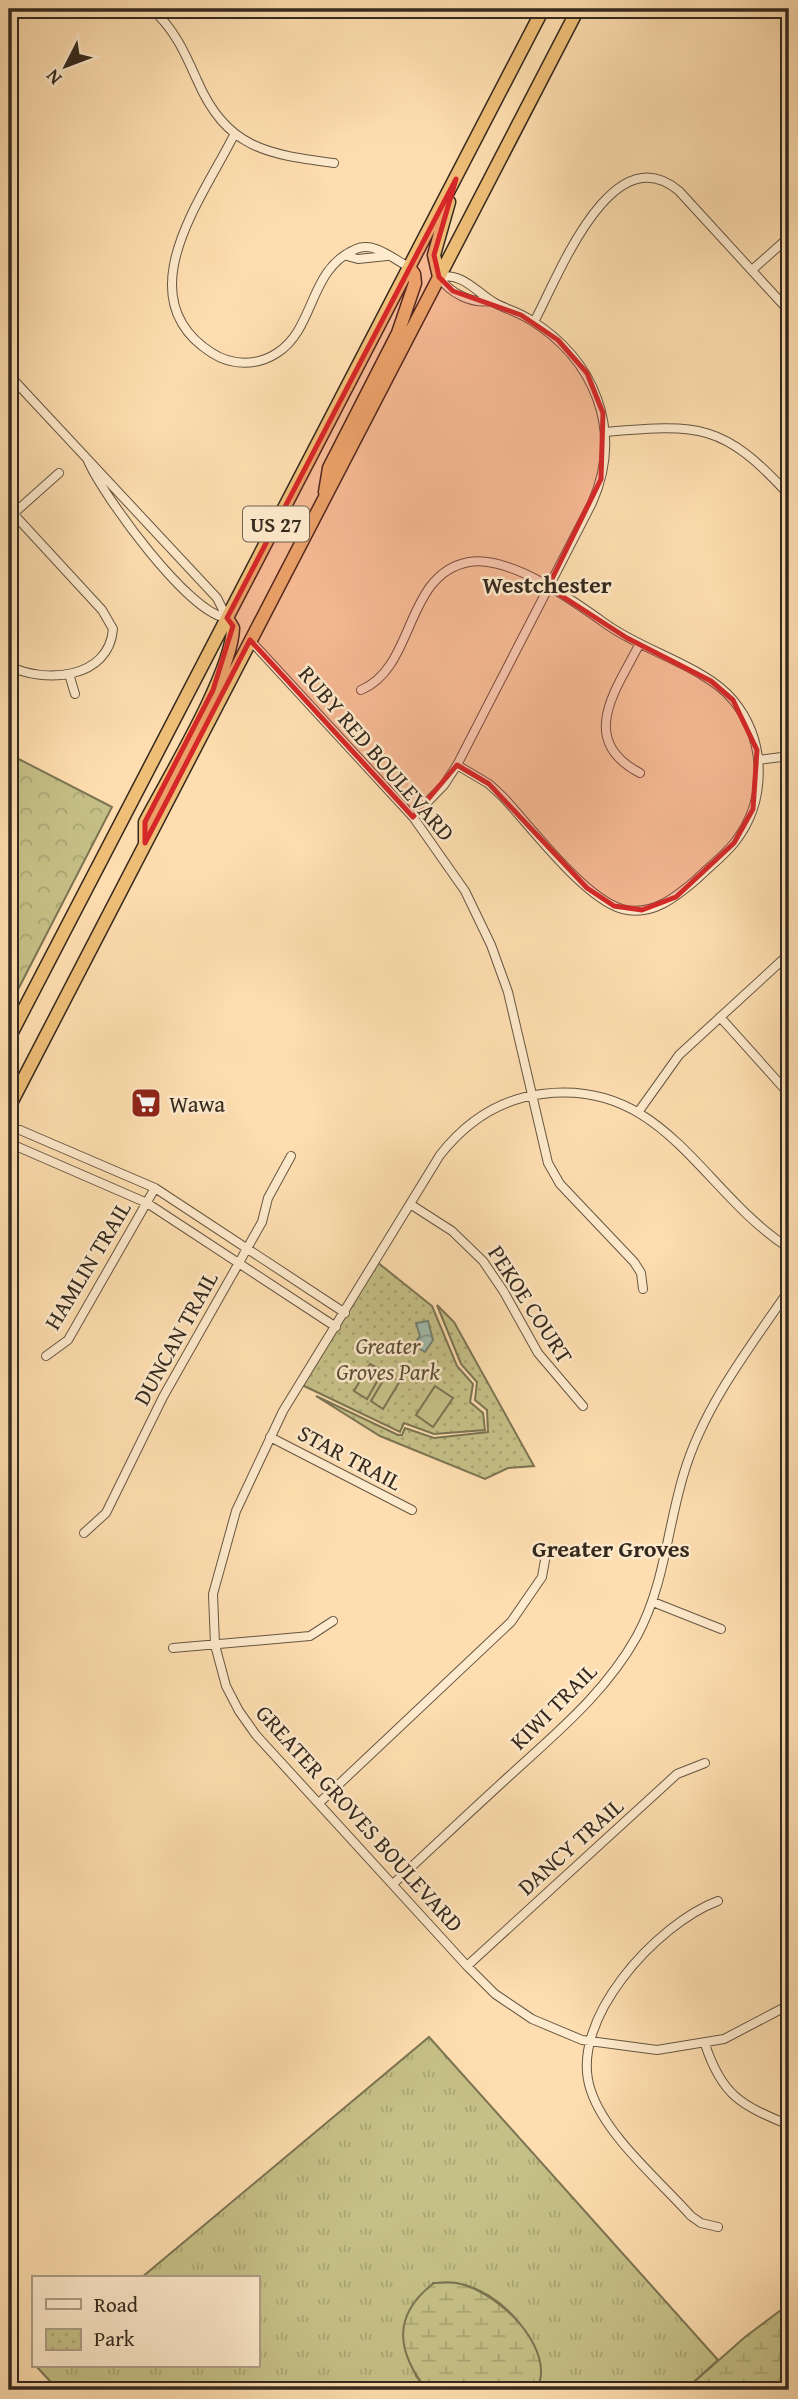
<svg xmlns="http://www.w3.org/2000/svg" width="798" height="2399" viewBox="0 0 798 2399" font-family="'Gentium Book Plus',serif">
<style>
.grass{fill:url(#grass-tufts);stroke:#7c7452;stroke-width:2}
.forest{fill:url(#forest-crowns);stroke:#7c7452;stroke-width:2}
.wetland{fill:url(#wetland-marsh);stroke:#7c7452;stroke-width:2}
.park{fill:url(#park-dots);stroke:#7c7452;stroke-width:2}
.garden{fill:#c5c087;stroke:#7c7452;stroke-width:2}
.water{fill:url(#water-waves);stroke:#758174;stroke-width:2}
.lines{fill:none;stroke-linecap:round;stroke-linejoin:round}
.minor-casing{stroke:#665642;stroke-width:10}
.trunk-casing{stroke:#34291e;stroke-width:15}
.minor{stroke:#feeacc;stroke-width:8}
.trunk{stroke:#efbf78;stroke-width:12}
.marked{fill:#d62828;fill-opacity:0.2;stroke:#d62828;stroke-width:5;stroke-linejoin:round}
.labels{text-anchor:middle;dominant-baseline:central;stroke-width:5;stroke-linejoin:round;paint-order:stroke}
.shield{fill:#feeacc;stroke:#716352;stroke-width:2}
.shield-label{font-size:21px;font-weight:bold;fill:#34291e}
.street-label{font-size:23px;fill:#34291e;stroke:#feeacc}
.poi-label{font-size:23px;fill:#34291e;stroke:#feeacc;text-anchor:start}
.park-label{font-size:23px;font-style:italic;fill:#584f38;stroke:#feeacc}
.neighbourhood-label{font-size:24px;font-weight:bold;fill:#34291e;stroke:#feeacc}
</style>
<defs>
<pattern id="grass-tufts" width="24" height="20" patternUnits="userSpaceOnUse" patternTransform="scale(1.75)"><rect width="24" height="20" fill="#c5c087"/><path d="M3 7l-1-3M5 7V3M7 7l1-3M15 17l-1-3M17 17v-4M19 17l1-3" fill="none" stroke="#aaa574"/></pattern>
<pattern id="forest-crowns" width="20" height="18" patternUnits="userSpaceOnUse" patternTransform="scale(1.75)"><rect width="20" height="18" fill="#c5c087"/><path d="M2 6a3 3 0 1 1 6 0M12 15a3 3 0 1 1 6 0" fill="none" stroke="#aaa574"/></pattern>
<pattern id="wetland-marsh" width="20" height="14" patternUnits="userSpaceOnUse" patternTransform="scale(1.75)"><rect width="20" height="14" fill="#c5c087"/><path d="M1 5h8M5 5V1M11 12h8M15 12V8" fill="none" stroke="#aaa574"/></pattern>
<pattern id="park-dots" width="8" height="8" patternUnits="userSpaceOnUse" patternTransform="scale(1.75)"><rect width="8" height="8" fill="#c5c087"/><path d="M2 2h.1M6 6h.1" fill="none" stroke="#aaa574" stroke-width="1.8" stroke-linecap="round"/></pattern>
<pattern id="water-waves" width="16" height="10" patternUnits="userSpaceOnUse" patternTransform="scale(1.75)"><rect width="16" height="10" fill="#a0bcae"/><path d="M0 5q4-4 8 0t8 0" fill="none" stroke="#83998d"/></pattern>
</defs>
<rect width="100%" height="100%" fill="#fedeb0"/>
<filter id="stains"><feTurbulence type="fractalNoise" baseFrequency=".00286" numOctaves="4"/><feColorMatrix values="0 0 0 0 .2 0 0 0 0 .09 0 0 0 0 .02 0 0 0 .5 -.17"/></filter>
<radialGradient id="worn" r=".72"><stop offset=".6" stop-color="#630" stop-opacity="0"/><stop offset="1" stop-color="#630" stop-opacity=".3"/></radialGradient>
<path class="grass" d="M 429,2037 L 718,2360 L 685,2390 L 537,2390 C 550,2344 501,2290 456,2283 C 449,2282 440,2283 433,2283 L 405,2348 L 416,2376 L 427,2390 L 58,2390 L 36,2366 L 257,2366 L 257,2278 L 141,2278 Z"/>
<path class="forest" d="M 9,754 L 112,807 L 9,1007 Z"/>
<path class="wetland" d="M 434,2283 C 441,2283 449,2282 456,2283 C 492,2289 543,2335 541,2374 C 541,2379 538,2386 537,2390 L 427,2390 C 396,2351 392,2315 434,2283 Z
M 789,2304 L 789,2390 L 685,2390 L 745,2337 Z"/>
<path class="park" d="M 377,1262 L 432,1306 L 457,1366 L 473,1384 L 470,1402 L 483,1413 L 485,1430 L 434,1434 L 404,1423 L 400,1432 L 300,1384 Z
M 437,1305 L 454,1322 L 534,1466 L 508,1468 L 485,1479 L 380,1436 L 316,1396 L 398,1435 L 402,1435 L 405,1428 L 434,1438 L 488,1432 L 487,1410 L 475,1400 L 477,1382 L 461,1364 Z"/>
<path class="garden" d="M 370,1364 L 383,1371 L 367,1399 L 354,1391 Z
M 387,1374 L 400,1381 L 383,1409 L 371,1401 Z
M 435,1386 L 453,1398 L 433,1427 L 416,1415 Z"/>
<path class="water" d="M 428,1321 L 433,1340 L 425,1352 L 413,1345 L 420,1336 L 416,1323 Z"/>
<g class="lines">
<g class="minor-casing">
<path id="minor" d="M 152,9 C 175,30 185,53 197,80 C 227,149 267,154 334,163
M 234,135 C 202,199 125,298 212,353 C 232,366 257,366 277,353 C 316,328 308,269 356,249 C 374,241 393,259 409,267
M 347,256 L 358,259 L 387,256
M 752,270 L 789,237
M 439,277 C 450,293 471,304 491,301
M 534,322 C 557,280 611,133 679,191 L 789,311
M 9,375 L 217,598 L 227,618 C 189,614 104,497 88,461
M 606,432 C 700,424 723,423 789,495
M 9,509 L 102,610 L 113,629 C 109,679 45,684 9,666
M 13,514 L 59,473
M 250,640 L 413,817 L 465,891 L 491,945 L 508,992 L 548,1163 L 560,1184 L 634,1262 L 641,1273 L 643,1289
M 639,645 C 616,690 577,740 640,773
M 69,674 L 75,694
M 361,690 C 416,667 404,574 469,562 C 510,555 574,601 606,624 C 643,651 706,667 733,700 C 767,741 767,801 735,842 C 724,856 709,867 697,879 C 676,897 652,917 622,909 C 584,898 531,827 503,797 L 489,784 L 457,765
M 758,760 L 789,756
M 413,817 L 444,785 L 457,765 L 592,503 C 624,431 595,359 529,319 C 518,312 506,309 495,303 C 477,293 463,272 439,277
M 720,1017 L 789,1094
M 639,1111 L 679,1055 L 789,954
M 9,1129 L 20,1130 L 155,1188 L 345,1313
M 9,1143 L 147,1203 L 336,1327
M 410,1204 L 452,1231 L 483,1261 L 504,1292 L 538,1353 L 583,1406
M 789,1248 C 702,1193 665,1078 542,1094 C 500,1099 466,1122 440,1155 L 283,1411 L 236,1511 L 213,1594 L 215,1645 L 226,1686 L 239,1711 L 256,1735 L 467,1966 L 495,1994 L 532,2019 L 582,2040 L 657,2050 L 724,2039 L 789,2005
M 46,1356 L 68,1340 L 155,1188
M 270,1437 L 412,1510
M 84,1533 L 106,1513 L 163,1397 L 262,1222 L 268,1198 L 291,1156
M 653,1602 L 721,1629
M 173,1648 L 310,1636 L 333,1621
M 319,1803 L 511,1622 L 542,1577 L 545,1560 L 541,1547
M 393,1884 C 434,1846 475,1807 517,1769 C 562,1728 607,1690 637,1636 C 665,1584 667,1528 684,1473 C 704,1406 750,1347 789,1290
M 467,1966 L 677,1774 L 705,1763
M 705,2044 C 722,2096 741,2105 789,2125
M 718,2227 L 701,2223 L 691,2216 C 660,2181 606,2136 591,2091 C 566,2021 658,1923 718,1901"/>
</g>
<g class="trunk-casing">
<path id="trunk" d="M 439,277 L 434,255 L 449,202
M 325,492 L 329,468 L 398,333 L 415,283 L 414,274 L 409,267
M 145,842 L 145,822 C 168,778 232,673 233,628 L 227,618
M 9,1038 L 543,9
M 9,1107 L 578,9"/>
</g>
<use href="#minor" class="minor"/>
<use href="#trunk" class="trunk"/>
</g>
<path class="marked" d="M 456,179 L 434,255 L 439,277 L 453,291 L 521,315 L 558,340 L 587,373 L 603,413 L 601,479 L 548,587 L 627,638 L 711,681 L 733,700 L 757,750 L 753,809 L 734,843 L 676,897 L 642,910 L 614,906 L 587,888 L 489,784 L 457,765 L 413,817 L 250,640 L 145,843 L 145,822 L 213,690 L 233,626 L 227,618 Z"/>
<defs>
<g id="supermarket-square" transform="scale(1.575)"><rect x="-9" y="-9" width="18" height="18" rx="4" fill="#8f2418" stroke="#feeacc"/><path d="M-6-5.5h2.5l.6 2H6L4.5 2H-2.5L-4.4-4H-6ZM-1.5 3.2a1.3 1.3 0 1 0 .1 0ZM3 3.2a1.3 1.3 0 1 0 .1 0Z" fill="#fff"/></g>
</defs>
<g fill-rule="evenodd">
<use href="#supermarket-square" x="146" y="1103"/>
</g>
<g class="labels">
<rect class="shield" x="243" y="506.5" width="66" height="35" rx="5"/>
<g class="shield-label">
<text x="276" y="524">US 27</text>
</g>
<g class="street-label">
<text transform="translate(377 753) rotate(49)">RUBY RED BOULEVARD</text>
<text transform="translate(87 1265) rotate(-59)">HAMLIN TRAIL</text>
<text transform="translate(531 1304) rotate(57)">PEKOE COURT</text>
<text transform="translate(175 1338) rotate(-61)">DUNCAN TRAIL</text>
<text transform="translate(350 1457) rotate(28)">STAR TRAIL</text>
<text transform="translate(553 1706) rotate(-45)">KIWI TRAIL</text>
<text transform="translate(360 1818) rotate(48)">GREATER GROVES BOULEVARD</text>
<text transform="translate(570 1846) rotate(-42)">DANCY TRAIL</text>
</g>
<g class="poi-label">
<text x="169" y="1103">Wawa</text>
</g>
<g class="park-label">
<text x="388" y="1345">Greater<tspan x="388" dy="26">Groves Park</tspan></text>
</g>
<g class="neighbourhood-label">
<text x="547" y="584">Westchester</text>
<text x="611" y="1548">Greater Groves</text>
</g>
</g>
<rect width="798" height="2399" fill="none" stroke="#fedeb0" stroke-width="35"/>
<rect x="10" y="10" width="777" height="2378" fill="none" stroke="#34291e" stroke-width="3.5"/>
<rect x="18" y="18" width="763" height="2364" fill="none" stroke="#34291e" stroke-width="2"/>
<rect x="32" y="2276" width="228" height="91" fill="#feeacc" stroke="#ad9d86" stroke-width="2"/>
<rect x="46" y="2299" width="35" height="10" fill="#feeacc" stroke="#ad9d86" stroke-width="2"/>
<text x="94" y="2312" font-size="21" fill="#34291e">Road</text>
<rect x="46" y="2329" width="35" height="21" fill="url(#park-dots)" stroke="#ad9d86" stroke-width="2"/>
<text x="94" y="2346" font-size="21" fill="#34291e">Park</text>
<g transform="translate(66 66) rotate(228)" stroke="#feeacc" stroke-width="5" paint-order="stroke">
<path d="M0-5L12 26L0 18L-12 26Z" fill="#34291e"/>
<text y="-10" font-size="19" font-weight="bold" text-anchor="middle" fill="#34291e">N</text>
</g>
<rect width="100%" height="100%" filter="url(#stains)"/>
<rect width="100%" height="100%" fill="url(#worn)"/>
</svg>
